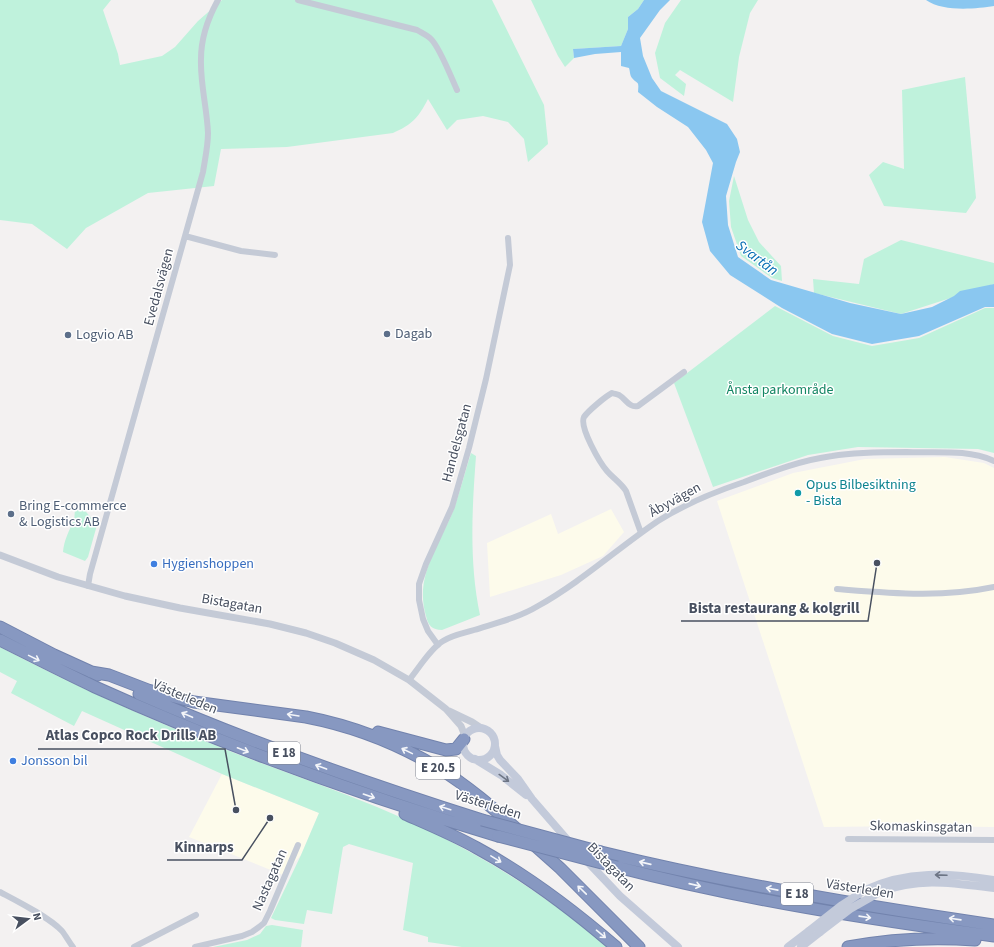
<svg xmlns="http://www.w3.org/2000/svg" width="994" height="947" viewBox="0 0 994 947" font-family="'Source Sans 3',sans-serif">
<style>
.commercial{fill:#fdfbeb}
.green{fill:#bff2dc}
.water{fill:#8ac7f0}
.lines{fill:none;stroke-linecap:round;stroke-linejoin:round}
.motorway-casing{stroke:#7283ad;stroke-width:13}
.minor{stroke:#c4cad6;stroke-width:6}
.tertiary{stroke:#c4cad6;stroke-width:7}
.secondary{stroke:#c3cada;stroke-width:8}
.motorway{stroke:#8798c1;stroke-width:11}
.motorway-bridge-casing{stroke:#7283ad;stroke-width:13;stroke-linecap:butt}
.secondary-bridge{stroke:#c3cada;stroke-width:8}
.motorway-bridge{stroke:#8798c1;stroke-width:11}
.oneway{stroke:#f3f5f9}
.oneway2{stroke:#6d7585}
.service-dot{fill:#5c6f8a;stroke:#fff;stroke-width:1.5}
.culture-dot{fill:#0f9aa8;stroke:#fff;stroke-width:1.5}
.shop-dot{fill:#3f7fe0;stroke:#fff;stroke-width:1.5}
.labels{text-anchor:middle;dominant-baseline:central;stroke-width:3;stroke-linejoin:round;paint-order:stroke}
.shield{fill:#fff;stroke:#7f8490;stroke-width:1}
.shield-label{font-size:13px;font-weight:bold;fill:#485060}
.street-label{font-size:14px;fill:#485060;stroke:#fff}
.service-label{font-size:14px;fill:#4e5e75;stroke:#fff;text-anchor:start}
.park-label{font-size:14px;fill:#138663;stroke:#fff}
.culture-label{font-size:14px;fill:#0d838f;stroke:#fff;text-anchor:start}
.shop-label{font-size:14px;fill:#366cbe;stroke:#fff;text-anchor:start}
.water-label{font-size:15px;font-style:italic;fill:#066eb4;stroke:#fff}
.leader{fill:none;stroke:#485060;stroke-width:1.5}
.callout-dot{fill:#485060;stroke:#fff;stroke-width:1.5}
.callout-label{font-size:15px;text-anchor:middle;font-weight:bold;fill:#485060;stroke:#fff;stroke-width:3;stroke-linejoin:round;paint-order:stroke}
</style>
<rect width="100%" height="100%" fill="#f3f1f1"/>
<path class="commercial" d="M 945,457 L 984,463 L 994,468 L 994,827 L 909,826 L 824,827 L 717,501 L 793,473 L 865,459 Z
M 611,509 L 624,532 L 603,556 L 561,575 L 490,597 L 487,543 L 551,514 L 558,534 Z
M 222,774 L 319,813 L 301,855 L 283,875 L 189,837 Z"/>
<path class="green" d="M 0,0 L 111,0 L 103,10 L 118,54 L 120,65 L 162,56 L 175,47 L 198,21 L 222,0 L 492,0 L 544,105 L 548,144 L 528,162 L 524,139 L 508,122 L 483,116 L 457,120 L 447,130 L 428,99 C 418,118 413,124 393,133 L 287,147 L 221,149 L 214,186 L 148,193 L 86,228 L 67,249 L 32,224 L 0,220 Z
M 531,0 L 644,0 L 638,9 L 628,17 L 628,29 L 621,46 L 573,49 L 574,58 L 565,67 L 558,56 Z
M 681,0 L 758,0 L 750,13 L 739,57 L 733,102 L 680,70 L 675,75 L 686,84 L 684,96 L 660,78 L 655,53 L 665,23 Z
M 965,77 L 976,198 L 966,213 L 884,206 L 869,175 L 883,162 L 904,169 L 902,90 Z
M 734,176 L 748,220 L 759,242 L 781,266 L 782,281 L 772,278 L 741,256 L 731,227 L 729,201 Z
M 901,240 L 994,263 L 994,284 L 901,314 L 814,293 L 813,279 L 859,284 L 864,259 Z
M 775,306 L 833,336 L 872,346 L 919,338 L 985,308 L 994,308 L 994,453 L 978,449 L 858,447 L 808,455 L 713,487 L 674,383 Z
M 471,453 L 476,456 C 472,509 469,563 480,615 L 442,630 C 432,630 428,625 426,616 C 414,576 440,544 454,509 C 460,491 465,472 471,453 Z
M 76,507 L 82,507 L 97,525 L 88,557 L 85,561 L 63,552 C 64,540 69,531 74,520 C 75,516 74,512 76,507 Z
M 0,647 C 76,687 156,722 237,754 C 284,772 331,788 377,807 C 438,833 495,863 548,901 C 569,915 589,930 607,947 L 462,947 L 428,942 L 428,937 L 403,930 L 413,863 L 349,844 L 343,847 L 332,914 L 307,910 L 304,924 L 275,920 L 271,918 L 301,855 L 319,813 L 222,774 L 82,711 L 74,726 L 11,693 L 17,681 L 0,672 Z
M 272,925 L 303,930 L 301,947 L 213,947 L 247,940 L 260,934 L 266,926 Z"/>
<path class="water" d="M 644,0 L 670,0 L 660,10 L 640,38 L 643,56 L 652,78 L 661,91 L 727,124 L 737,139 L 740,152 L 736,162 L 726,196 L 728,225 L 738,257 L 771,280 L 850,303 L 901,314 L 932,307 L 954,296 L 960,291 L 994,284 L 994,307 L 985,307 L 919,336 L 872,344 L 832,334 L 782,308 L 730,275 L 710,251 L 702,222 L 713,163 L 706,150 L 688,127 L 657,107 L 638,92 C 639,80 638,85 632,78 C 630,76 630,71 629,68 L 621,66 L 621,52 L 595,54 L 574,58 L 573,49 L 621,46 L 628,29 L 628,17 L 638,9 Z
M 926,0 L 994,0 L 994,6 C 975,9 943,12 926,0 Z"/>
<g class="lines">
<g class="motorway-casing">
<path id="motorway" d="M 0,627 L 54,655 L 98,675
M 0,640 C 32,656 63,672 95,687 C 226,746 360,795 498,836
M 91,672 L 109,675 L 148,690 L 194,702 L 306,717 C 353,726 399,744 440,769 C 468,786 494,809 519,831
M 139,694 C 251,743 365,783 482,820
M 378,732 L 446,750 L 456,749 L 464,739
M 405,814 C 430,825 454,835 477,848 C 527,875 573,910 616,947
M 533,844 L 560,868 L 639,947
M 601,852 C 731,884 862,906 994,925
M 617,867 C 740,899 867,919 994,936
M 848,947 C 890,939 932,937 975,940"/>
</g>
<path class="minor" d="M 298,0 L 417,30 C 422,33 427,35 431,39 C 440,48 451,77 457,90
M 185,236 L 241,251 L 275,255
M 641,533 L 626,491 C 621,483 613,478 607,471 C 600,463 579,427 584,417 C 588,411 606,396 612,393 C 615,394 617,394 619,395 C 626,399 629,408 638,406 L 684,372
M 88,586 L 90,574 L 203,172 C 205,159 208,146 208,133 C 207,108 200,83 201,59 C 201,38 208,18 218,0
M 837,589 C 889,593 942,598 994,587
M 438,645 L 428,631 L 423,619 L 419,600 L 419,584 L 426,564 L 452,507 L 469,448 L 486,379 L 510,265 L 508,238
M 409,680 C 419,668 430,649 443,641 C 452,635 464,633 474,630 C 496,623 518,618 538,606 C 581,582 618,548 658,521 C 685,504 714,492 744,482 C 773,471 802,460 832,456 C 857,452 882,452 907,452 C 936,453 968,449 994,461
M 848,839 L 994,840
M 0,892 C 17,901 49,917 62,931 C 66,936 69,942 73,947
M 134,947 L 196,915
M 195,947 L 242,936 L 252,932 L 259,927 L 264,923 L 270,911 L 298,845"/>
<path class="tertiary" d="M 0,555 L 58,577 L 125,596 L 180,608 L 270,624 L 306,633 L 335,643 L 374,660 L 409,680 L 446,709 L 461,726 L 465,736
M 449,711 L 472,722 L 481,728"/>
<path class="secondary" d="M463 744a16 16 0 1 1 32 0a16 16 0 1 1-32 0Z
M 495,746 L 497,755 L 500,760 L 518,779 L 532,799 L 571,844
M 475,759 L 501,775 L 526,795
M 584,858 L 620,896 L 678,947
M 865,890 C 907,870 949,873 994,880
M 880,892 C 919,877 953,883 994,888
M 788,947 L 809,931
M 801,947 L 820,932"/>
<use href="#motorway" class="motorway"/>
<g class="motorway-bridge-casing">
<path id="motorway-bridge" d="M 482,820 L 601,852
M 498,836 L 617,867"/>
</g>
<path class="secondary-bridge" d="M 809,931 L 842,905 L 865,890
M 820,932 L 850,909 L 880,892"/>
<use href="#motorway-bridge" class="motorway-bridge"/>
</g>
<defs><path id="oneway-shaft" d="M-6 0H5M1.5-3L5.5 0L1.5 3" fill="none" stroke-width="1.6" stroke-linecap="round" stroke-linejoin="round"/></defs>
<g class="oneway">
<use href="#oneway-shaft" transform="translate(34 658) rotate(26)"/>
<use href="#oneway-shaft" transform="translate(187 715) rotate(-157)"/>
<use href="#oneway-shaft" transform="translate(293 715) rotate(-171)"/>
<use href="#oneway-shaft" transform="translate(243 750) rotate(21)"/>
<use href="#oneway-shaft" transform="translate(407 751) rotate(-154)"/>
<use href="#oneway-shaft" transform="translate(321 767) rotate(-160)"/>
<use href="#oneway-shaft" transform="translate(369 796) rotate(19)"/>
<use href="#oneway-shaft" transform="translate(445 808) rotate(-163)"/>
<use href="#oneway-shaft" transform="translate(496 859) rotate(31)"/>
<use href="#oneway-shaft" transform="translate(645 863) rotate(-167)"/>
<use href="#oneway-shaft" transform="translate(695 885) rotate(13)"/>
<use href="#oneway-shaft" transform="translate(772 889) rotate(-169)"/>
<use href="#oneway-shaft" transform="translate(582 890) rotate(-136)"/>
<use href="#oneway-shaft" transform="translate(865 917) rotate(8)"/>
<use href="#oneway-shaft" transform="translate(955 919) rotate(-172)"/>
<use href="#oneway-shaft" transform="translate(601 934) rotate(40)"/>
</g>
<g class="oneway2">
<use href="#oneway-shaft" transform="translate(504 778) rotate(36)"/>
<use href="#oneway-shaft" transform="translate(941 875) rotate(-178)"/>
</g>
<g class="service-dot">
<circle cx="387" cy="334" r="4"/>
<circle cx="68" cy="335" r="4"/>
<circle cx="11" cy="514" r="4"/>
</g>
<circle class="culture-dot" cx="798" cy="493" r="4"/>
<g class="shop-dot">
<circle cx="154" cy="564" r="4"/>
<circle cx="13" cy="761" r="4"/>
</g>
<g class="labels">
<g class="shield">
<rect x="268" y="742" width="32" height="22" rx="3"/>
<rect x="416" y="757" width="44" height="22" rx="3"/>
<rect x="781" y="883" width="32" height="22" rx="3"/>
</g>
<g class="shield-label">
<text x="284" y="753">E 18</text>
<text x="438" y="768">E 20.5</text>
<text x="797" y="894">E 18</text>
</g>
<g class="street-label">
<text transform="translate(159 287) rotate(-75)">Evedalsvägen</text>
<text transform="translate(457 443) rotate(-75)">Handelsgatan</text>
<text transform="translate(675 500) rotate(-29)">Åbyvägen</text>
<text transform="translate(232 604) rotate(10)">Bistagatan</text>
<text transform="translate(185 697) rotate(23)">Västerleden</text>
<text transform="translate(488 805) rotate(17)">Västerleden</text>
<text transform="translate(921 827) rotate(1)">Skomaskinsgatan</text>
<text transform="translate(611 867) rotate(46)">Bistagatan</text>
<text transform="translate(270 880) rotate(-66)">Nastagatan</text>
<text transform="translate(860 889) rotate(9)">Västerleden</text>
</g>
<g class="service-label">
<text x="395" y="334">Dagab</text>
<text x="76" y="335">Logvio AB</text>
<text x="19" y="506">Bring E-commerce<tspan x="19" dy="16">&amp; Logistics AB</tspan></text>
</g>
<g class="park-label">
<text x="780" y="390">Ånsta parkområde</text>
</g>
<g class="culture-label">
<text x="806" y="485">Opus Bilbesiktning<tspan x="806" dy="16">- Bista</tspan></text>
</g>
<g class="shop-label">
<text x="162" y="564">Hygienshoppen</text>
<text x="21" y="761">Jonsson bil</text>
</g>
<g class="water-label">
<text transform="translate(757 258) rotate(37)">Svartån</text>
</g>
</g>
<path class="leader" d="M877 563L868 621H681M236 810L225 749H38M270 818L242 860H167"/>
<g class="callout-dot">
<circle cx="877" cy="563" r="4"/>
<circle cx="236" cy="810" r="4"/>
<circle cx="270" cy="818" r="4"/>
</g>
<g class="callout-label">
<text x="774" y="613">Bista restaurang &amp; kolgrill</text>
<text x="131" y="740">Atlas Copco Rock Drills AB</text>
<text x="204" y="852">Kinnarps</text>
</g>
<g transform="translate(28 919) rotate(75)" stroke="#ffffff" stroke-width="3" paint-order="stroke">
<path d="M0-3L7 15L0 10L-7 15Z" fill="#485060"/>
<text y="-6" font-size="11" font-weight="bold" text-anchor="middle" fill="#485060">N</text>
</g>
</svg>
